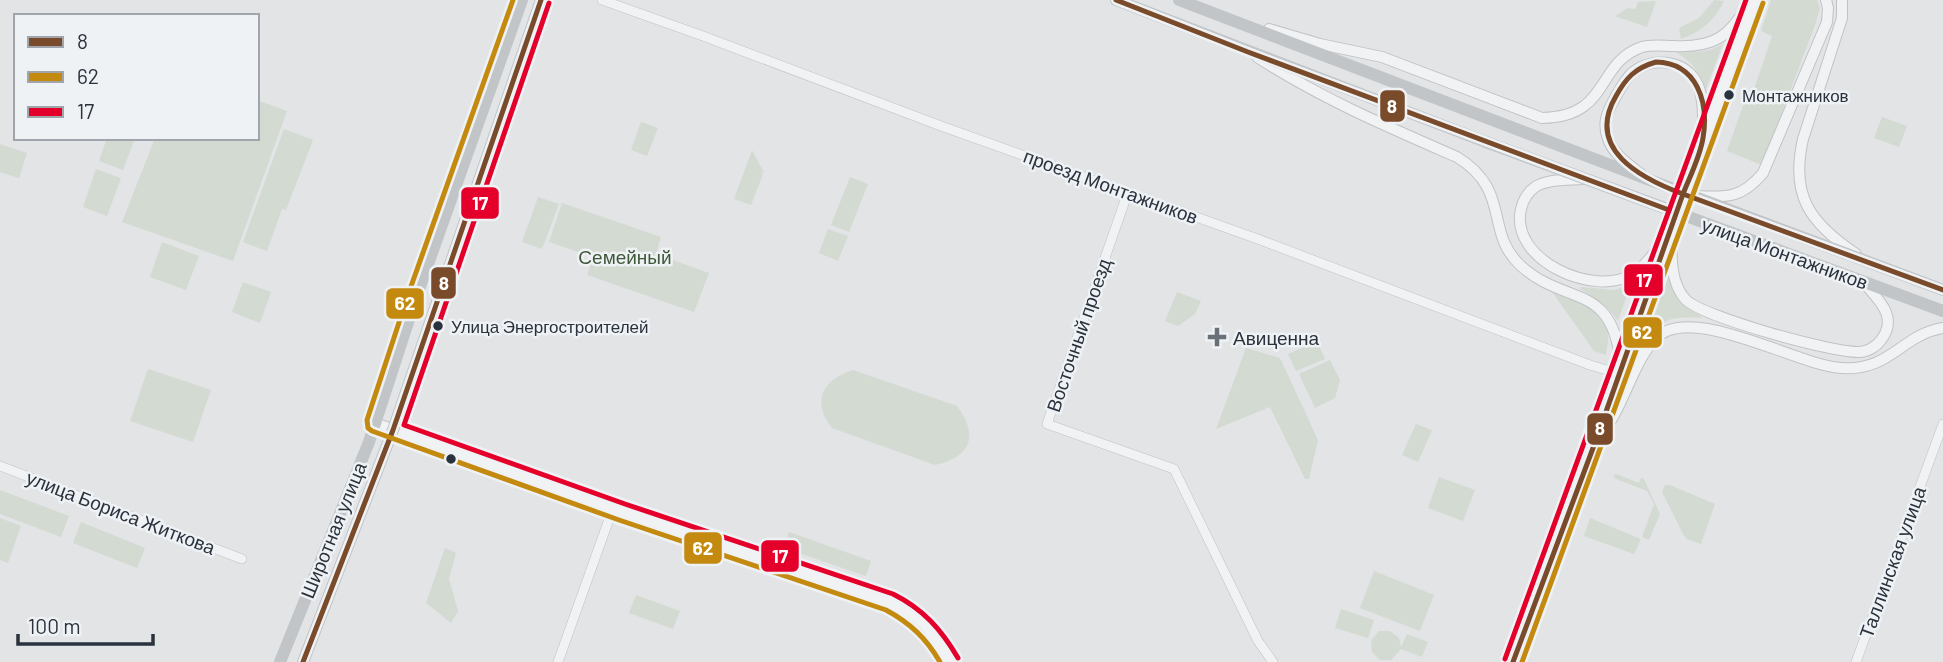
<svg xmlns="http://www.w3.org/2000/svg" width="1943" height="662" viewBox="0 0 1943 662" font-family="Barlow,sans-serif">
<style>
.green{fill:#d3dad2}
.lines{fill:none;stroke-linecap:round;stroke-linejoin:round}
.minor-casing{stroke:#c0c2c4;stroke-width:10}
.tertiary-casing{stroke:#c0c2c4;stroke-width:12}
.minor{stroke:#f0f2f3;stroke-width:9}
.tertiary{stroke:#f0f2f3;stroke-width:10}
.secondary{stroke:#c2c5c8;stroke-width:12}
.secondary-bridge{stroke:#c2c5c8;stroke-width:12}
.bus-1-casing{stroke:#eff2f5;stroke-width:10}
.bus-2-casing{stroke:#eff2f5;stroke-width:10}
.bus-3-casing{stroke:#eff2f5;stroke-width:10}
.bus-1{stroke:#7a4b2a;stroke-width:5}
.bus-2{stroke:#c4890f;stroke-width:5}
.bus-3{stroke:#e4002b;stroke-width:5}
.bus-dot{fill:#2a323d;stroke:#eff2f5;stroke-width:2.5}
.poi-dot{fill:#6a7078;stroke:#eff2f5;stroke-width:2.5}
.labels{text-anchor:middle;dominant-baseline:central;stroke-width:5;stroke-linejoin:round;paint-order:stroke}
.bus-label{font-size:17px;fill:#2a323d;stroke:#eff2f5;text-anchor:start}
.street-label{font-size:19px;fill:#2a323d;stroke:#eff2f5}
.park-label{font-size:19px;fill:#3f5839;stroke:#eff2f5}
.poi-label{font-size:19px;fill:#2a323d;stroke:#eff2f5;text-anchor:start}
.line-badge{stroke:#eff2f5;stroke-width:2.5}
.badge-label{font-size:19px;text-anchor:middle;font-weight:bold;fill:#fff}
</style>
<rect width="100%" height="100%" fill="#e2e4e6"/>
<path class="green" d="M 1714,0 L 1724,1 C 1714,21 1702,31 1681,39 L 1679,28 L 1699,18 Z
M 1771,0 L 1817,0 L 1820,8 L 1815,25 L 1762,165 L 1727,151 L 1745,100 L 1750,101 L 1772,36 L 1761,31 Z
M 1656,1 L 1647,27 L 1615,16 L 1628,8 L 1635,9 L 1638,2 Z
M 1723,44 L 1706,89 C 1700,71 1691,62 1676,52 C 1694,53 1707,53 1723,44 Z
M 257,100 L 287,111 L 233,261 L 122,222 L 155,138 L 257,138 Z
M 1882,117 L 1907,126 L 1899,147 L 1874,138 Z
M 641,122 L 658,128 L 647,156 L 631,150 Z
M 284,129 L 313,140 L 286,210 L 282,209 L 267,251 L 243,242 Z
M 107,138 L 135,138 L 123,170 L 99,161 Z
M 0,144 L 27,153 L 19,178 L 0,172 Z
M 752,150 L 764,173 L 760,172 L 763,174 L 751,205 L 734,199 Z
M 96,169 L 121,178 L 107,216 L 83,207 Z
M 850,177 L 868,184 L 849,232 L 831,225 Z
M 538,197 L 559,204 L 542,249 L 522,242 Z
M 562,203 L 661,237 L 656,254 L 709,273 L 694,312 L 587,275 L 593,257 L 549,242 Z
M 828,229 L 848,236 L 838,261 L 819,253 Z
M 162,242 L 199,256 L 186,290 L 150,277 Z
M 1669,266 C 1668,292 1678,305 1701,316 L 1701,318 C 1668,316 1660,320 1640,346 Z
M 243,282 L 271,292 L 260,323 L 232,312 Z
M 1630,285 L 1618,321 C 1608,306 1596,298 1580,289 L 1581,287 L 1615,290 Z
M 1550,289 C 1570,299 1603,307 1608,332 C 1609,338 1607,347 1606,355 L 1594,351 Z
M 1177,292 L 1201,301 L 1195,314 L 1178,326 L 1165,321 Z
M 1317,341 L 1325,359 L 1296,371 L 1288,354 Z
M 1246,348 L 1280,358 L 1318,440 L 1309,479 L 1305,479 L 1270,407 L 1216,429 Z
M 1330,360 L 1340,380 L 1335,398 L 1315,408 L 1299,374 Z
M 148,369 L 211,390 L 193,442 L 130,421 Z
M 853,370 L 957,406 C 979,436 971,457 935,465 L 832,428 C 811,402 823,379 853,370 Z
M 1416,424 L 1432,430 L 1418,462 L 1402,455 Z
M 1616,474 L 1639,483 L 1641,478 L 1644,479 L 1660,514 L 1649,540 L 1642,537 L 1654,504 L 1647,491 L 1614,478 L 1614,475 Z
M 1439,477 L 1475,490 L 1463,521 L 1428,508 Z
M 1665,485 L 1670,485 L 1715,504 L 1701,544 L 1687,539 L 1683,534 L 1662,492 Z
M 0,490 L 69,516 L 61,537 L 0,514 Z
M 0,518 L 21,526 L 8,563 L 0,560 Z
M 1590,518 L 1641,539 L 1634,554 L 1584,536 Z
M 81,522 L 145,548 L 137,568 L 73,543 Z
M 789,532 L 871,561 L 866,576 L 784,548 Z
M 445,548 L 456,553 L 449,579 L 458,611 L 451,623 L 426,603 Z
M 1374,571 L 1434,595 L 1420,631 L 1360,608 Z
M 636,595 L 680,611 L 673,629 L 629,613 Z
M 1341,609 L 1374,620 L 1368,638 L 1335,628 Z
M 1379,631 L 1390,631 L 1399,638 L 1401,647 L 1407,634 L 1428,642 L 1422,657 L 1401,649 L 1391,660 L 1380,660 L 1372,652 L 1371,641 Z"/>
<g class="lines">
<g class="minor-casing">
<path id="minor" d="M 602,0 L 703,36 L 941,126 L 1255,238 L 1590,365 L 1620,374
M 1128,192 L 1047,424 L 1174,469 L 1258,641 L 1273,662
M 0,466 L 242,559
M 558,662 L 613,508
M 1856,662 L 1943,424"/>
</g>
<g class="tertiary-casing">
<path id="tertiary" d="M 1842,0 L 1842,18 L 1803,139 C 1790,196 1810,223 1856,254
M 1269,29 L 1320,44 L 1382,57 L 1542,118 C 1611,117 1595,63 1642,47 C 1652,44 1664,46 1674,46 C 1713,48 1729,37 1748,5
M 1257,57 C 1320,98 1388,127 1457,157 C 1512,191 1484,231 1520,265 C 1567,308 1611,280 1621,363
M 1641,174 C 1628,164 1613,154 1608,139 C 1602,123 1607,112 1615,98 C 1620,89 1625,79 1633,72 C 1654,56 1687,60 1698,85 C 1704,100 1703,118 1703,133
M 1582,179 C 1567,180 1547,179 1535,187 C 1527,193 1523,200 1521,209 C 1509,260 1594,298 1633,274 C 1645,267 1653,254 1662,243
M 1698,196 C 1728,198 1743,197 1763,173 L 1827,22 L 1828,8 L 1826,0
M 1672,233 C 1671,255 1670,283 1686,300 C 1704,317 1832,353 1859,352 C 1867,352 1876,347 1881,340 C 1899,317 1878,299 1863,282
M 375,423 L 622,512 L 889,602 C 921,617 933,631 950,662
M 1600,436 C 1625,406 1631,365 1655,339 C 1690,301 1797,366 1842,368 C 1891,371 1901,335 1943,328
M 1513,662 L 1596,440 L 1672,224 L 1755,0"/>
</g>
<use href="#minor" class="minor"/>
<use href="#tertiary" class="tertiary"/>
<path class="secondary" d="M 1116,0 L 1486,142
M 1179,0 L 1647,179
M 1690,195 L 1943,290
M 280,662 L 369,442 L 417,295 L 522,0
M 303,662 L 393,430 L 541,0"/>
<path class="secondary-bridge" d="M 1486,142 L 1943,311
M 1647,179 L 1690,195"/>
<g class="bus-1-casing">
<path id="bus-1" d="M 1116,0 L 1248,52 L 1669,210
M 1656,62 C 1697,63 1709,102 1703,138 C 1700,157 1690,176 1683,194 C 1640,178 1585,149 1616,96 C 1626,78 1635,68 1656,62 Z
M 1683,194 L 1943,290
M 303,662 L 393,430 L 541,0
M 1513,662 L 1596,440 L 1683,194"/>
</g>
<g class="bus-2-casing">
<path id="bus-2" d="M 513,0 L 409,292 L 367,420 L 368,428 L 372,431 L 619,520 L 886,610 C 910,623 926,638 940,662
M 1522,662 L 1763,3"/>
</g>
<g class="bus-3-casing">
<path id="bus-3" d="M 549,3 L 404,425 L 625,504 L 893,594 C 923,609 941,629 958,658
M 1505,659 L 1746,0"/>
</g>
<use href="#bus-1" class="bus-1"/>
<use href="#bus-2" class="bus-2"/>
<use href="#bus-3" class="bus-3"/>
</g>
<g class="bus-dot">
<circle cx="1729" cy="95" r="6"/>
<circle cx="438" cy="326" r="6"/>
<circle cx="451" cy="459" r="6"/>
</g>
<path class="poi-dot" d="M1213.5 326.5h7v7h7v7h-7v7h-7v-7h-7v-7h7z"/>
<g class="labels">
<g class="bus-label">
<text x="1742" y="95">Монтажников</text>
<text x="451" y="326">Улица Энергостроителей</text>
</g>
<g class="street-label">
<text transform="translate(1111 186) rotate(20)">проезд Монтажников</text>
<text transform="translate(1785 253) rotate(20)">улица Монтажников</text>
<text transform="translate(1078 335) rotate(-71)">Восточный проезд</text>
<text transform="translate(121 512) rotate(21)">улица Бориса Житкова</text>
<text transform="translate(333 530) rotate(-68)">Широтная улица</text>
<text transform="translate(1892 562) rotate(-70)">Таллинская улица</text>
</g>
<g class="park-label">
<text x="625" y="256">Семейный</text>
</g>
<g class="poi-label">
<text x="1233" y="337">Авиценна</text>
</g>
</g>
<g class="line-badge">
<rect x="1379" y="89" width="27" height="34" rx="7" fill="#7a4b2a"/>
<rect x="460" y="186" width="40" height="34" rx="7" fill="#e4002b"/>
<rect x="1623" y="263" width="41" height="34" rx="7" fill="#e4002b"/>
<rect x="430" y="266" width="27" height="34" rx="7" fill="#7a4b2a"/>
<rect x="385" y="287" width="40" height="33" rx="7" fill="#c4890f"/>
<rect x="1622" y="316" width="41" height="33" rx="7" fill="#c4890f"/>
<rect x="1586" y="412" width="28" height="34" rx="7" fill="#7a4b2a"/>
<rect x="683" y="531" width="40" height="34" rx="7" fill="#c4890f"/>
<rect x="760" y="539" width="40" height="34" rx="7" fill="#e4002b"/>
</g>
<g class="badge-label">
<text x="1392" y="113">8</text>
<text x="480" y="210">17</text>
<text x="1644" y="287">17</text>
<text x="444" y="290">8</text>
<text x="405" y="310">62</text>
<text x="1642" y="339">62</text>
<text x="1600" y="435">8</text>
<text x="703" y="555">62</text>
<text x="780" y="563">17</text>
</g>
<rect x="14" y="14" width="245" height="126" fill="#eff2f5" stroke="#a0a5ab" stroke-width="2"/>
<rect x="28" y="37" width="35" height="10" fill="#7a4b2a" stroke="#a0a5ab" stroke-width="2"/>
<text x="77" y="49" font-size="21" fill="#2a323d">8</text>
<rect x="28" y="72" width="35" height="10" fill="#c4890f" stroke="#a0a5ab" stroke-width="2"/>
<text x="77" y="84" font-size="21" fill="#2a323d">62</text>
<rect x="28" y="107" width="35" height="10" fill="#e4002b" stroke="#a0a5ab" stroke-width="2"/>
<text x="77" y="119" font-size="21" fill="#2a323d">17</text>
<path d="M18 634v10h135v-10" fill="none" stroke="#2a323d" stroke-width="3.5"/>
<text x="28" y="634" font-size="21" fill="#2a323d" stroke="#eff2f5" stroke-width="5" paint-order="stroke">100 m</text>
</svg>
